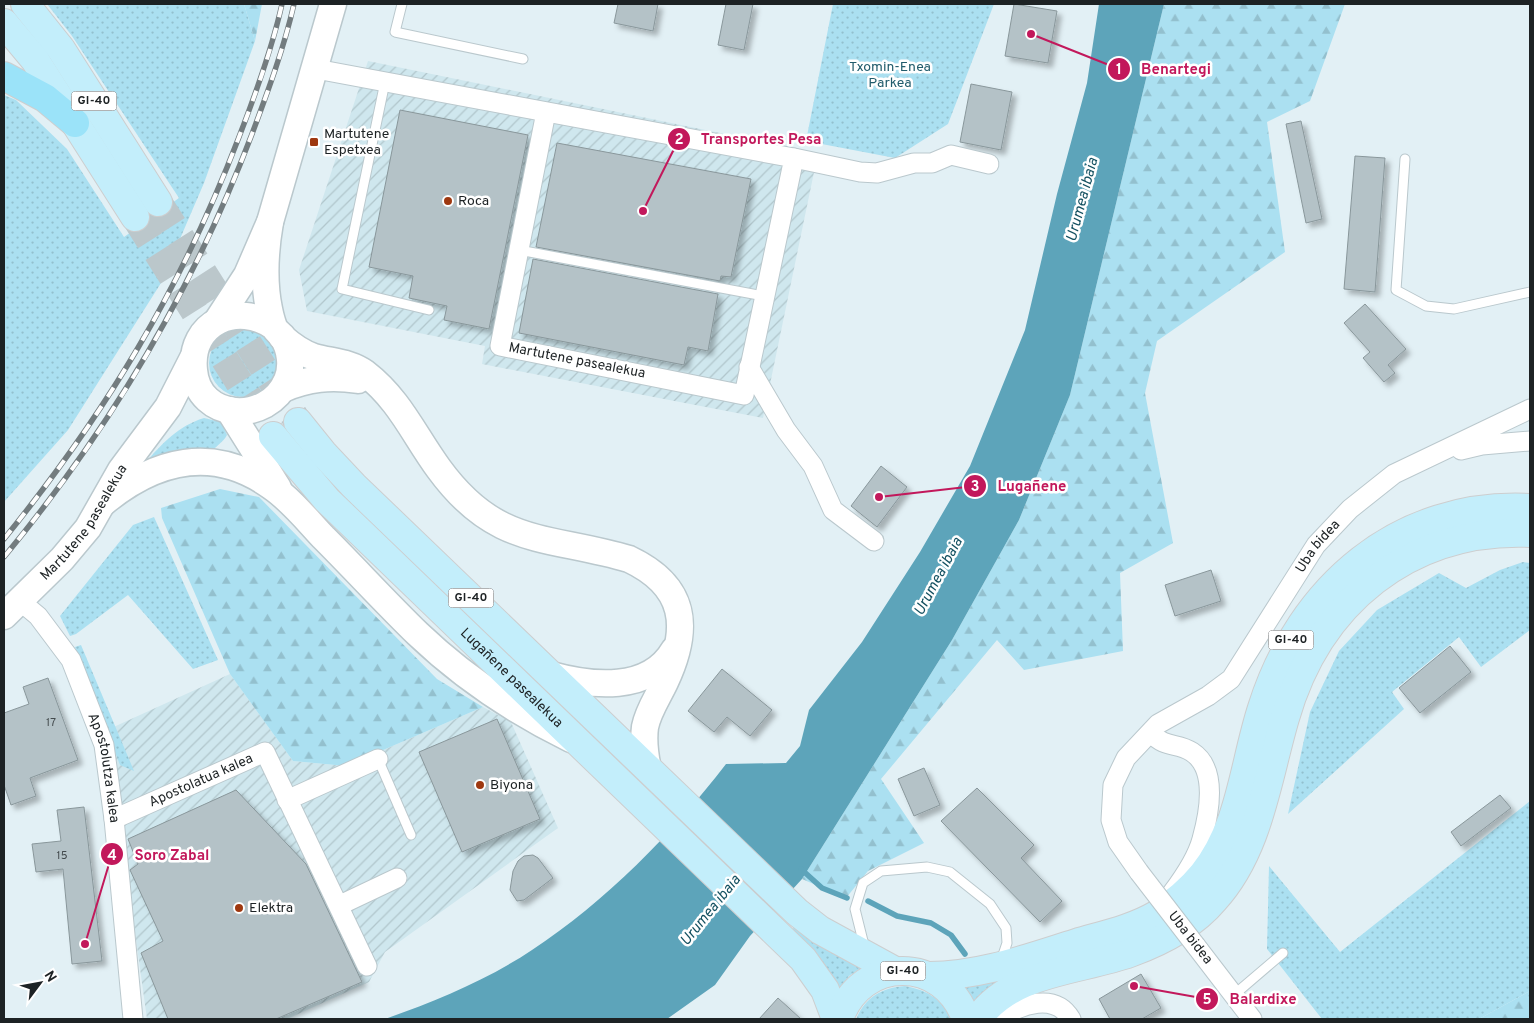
<svg xmlns="http://www.w3.org/2000/svg" width="1534" height="1023" viewBox="0 0 1534 1023" font-family="Overpass,sans-serif">
<style>
.industrial{fill:url(#industrial-furrows)}
.green{fill:url(#green-dots)}
.forest{fill:url(#forest-firs)}
.water{fill:#5da4ba}
.lines{fill:none;stroke-linecap:round;stroke-linejoin:round}
.stream{stroke:#5da4ba;stroke-width:5.5}
.building{fill:#b4c2c7;stroke:#89979b;filter:url(#shadow)}
.primary-tunnel{stroke:#bbc7cb;stroke-width:28;stroke-dasharray:28 14;stroke-linecap:butt}
.service-casing{stroke:#bac8cd;stroke-width:11}
.minor-casing{stroke:#bac8cd;stroke-width:21}
.secondary-casing{stroke:#bac8cd;stroke-width:29}
.primary-casing{stroke:#cdcecf;stroke-width:30}
.motorway-casing{stroke:#cdcecf;stroke-width:30}
.service{stroke:#fff;stroke-width:9}
.minor{stroke:#fff;stroke-width:19}
.secondary{stroke:#fff;stroke-width:26}
.primary{stroke:#c3eefb;stroke-width:28}
.motorway{stroke:#9be3f9;stroke-width:28}
.rail-casing{stroke:#737c7f;stroke-width:5.5}
.rail{stroke:#fff;stroke-width:4;stroke-dasharray:11;stroke-linecap:butt}
.minor-bridge-casing{stroke:#bac8cd;stroke-width:21;stroke-linecap:butt}
.minor-bridge{stroke:#fff;stroke-width:19}
.poi-dot{fill:#9e3810;stroke:#fff;stroke-width:2}
.labels{text-anchor:middle;dominant-baseline:central;stroke-width:5;stroke-linejoin:round;paint-order:stroke}
.number-label{font-size:11px;fill:#434a4d}
.shield{fill:#fff;stroke:#616466;stroke-width:1}
.shield-label{font-size:12px;font-weight:bold;fill:#1d2224}
.park-label{font-size:14px;fill:#215c6c;stroke:#fff}
.poi-label{font-size:14px;fill:#1d2224;stroke:#fff;text-anchor:start}
.street-label{font-size:14px;fill:#1d2224;stroke:#fff}
.water-label{font-size:15px;font-style:italic;fill:#145161;stroke:#fff}
.leader{fill:none;stroke:#c2185b;stroke-width:2}
.callout-dot{fill:#c2185b;stroke:#fff;stroke-width:2}
.mark-label{font-size:15px;text-anchor:middle;font-weight:bold;fill:#fff}
.callout-label{font-size:15px;text-anchor:middle;font-weight:bold;fill:#c2185b;stroke:#fff;stroke-width:5;stroke-linejoin:round;paint-order:stroke}
</style>
<defs>
<pattern id="industrial-furrows" width="10" height="10" patternUnits="userSpaceOnUse" patternTransform="scale(1.25)"><rect width="10" height="10" fill="#cfe7ee"/><path d="M-1 1l2-2M0 10L10 0M9 11l2-2" fill="none" stroke="#b1c6cc"/></pattern>
<pattern id="green-dots" width="8" height="8" patternUnits="userSpaceOnUse" patternTransform="scale(1.25)"><rect width="8" height="8" fill="#abe0f1"/><path d="M2 2h.1M6 6h.1" fill="none" stroke="#93c0ce" stroke-width="1.8" stroke-linecap="round"/></pattern>
<pattern id="forest-firs" width="22" height="20" patternUnits="userSpaceOnUse" patternTransform="scale(1.25)"><rect width="22" height="20" fill="#abe0f1"/><path d="M5 1l3.5 6h-7zM16 11l3.5 6h-7z" fill="#93c0ce"/></pattern>
<filter id="shadow"><feDropShadow dx="4.5" dy="4.5" stdDeviation="2.5" flood-color="#0004"/></filter>
</defs>
<rect width="100%" height="100%" fill="#e2f0f5"/>
<path class="industrial" d="M 368,61 L 818,153 L 763,418 L 482,364 L 485,346 L 307,311 L 299,270 Z
M 230,674 L 293,761 L 346,766 L 483,707 L 511,722 L 558,828 L 385,952 L 369,982 L 287,1019 L 147,1019 L 107,730 Z"/>
<path class="green" d="M 47,4 L 244,4 L 255,41 L 204,183 L 161,283 L 68,430 L 4,502 L 4,95 L 16,100 L 67,149 L 124,237 L 179,198 L 72,36 Z
M 833,4 L 994,4 L 948,124 L 895,158 L 806,141 Z
M209 363a34 34 0 1 1 68 0a34 34 0 1 1-68 0Z
M 204,418 L 221,422 L 227,435 C 223,443 216,445 211,453 L 145,463 C 163,443 178,426 204,418 Z
M 154,517 L 218,660 L 193,669 L 128,595 L 76,634 L 70,636 L 60,616 L 133,525 Z
M 1523,562 L 1530,563 L 1530,630 L 1481,667 L 1459,637 L 1392,692 L 1404,709 L 1288,814 L 1310,712 L 1339,651 L 1377,610 L 1439,573 L 1466,588 L 1500,570 Z
M 81,645 L 134,771 L 120,765 L 75,647 Z
M 1530,801 L 1530,991 L 1479,1019 L 1322,1019 L 1267,949 L 1269,866 L 1340,952 Z
M 798,924 L 867,964 L 849,976 L 835,993 L 789,932 Z
M 1006,975 L 974,1005 L 964,986 Z
M 905,986 C 926,990 942,998 951,1019 L 856,1019 C 866,997 881,988 905,986 Z"/>
<path class="forest" d="M 244,4 L 262,4 L 255,41 Z
M 1164,4 L 1345,4 L 1310,101 L 1267,122 L 1285,252 L 1157,341 L 1145,393 L 1173,543 L 1120,573 L 1123,651 L 1024,670 L 997,640 L 881,779 L 924,843 L 868,871 L 846,898 L 802,879 L 952,640 L 1019,520 L 1070,395 Z
M 220,489 L 259,497 L 437,679 L 483,707 L 346,766 L 293,761 L 230,674 L 162,518 L 161,508 Z
M 1530,991 L 1530,1019 L 1479,1019 Z"/>
<path class="water" d="M 1099,4 L 1164,4 L 1070,395 L 1019,520 L 952,640 L 802,879 L 750,936 L 715,985 L 667,1019 L 385,1019 C 436,1001 487,980 532,950 C 605,902 673,833 726,764 L 786,763 L 800,746 L 809,710 L 862,642 L 920,552 L 970,466 L 1025,330 L 1057,194 L 1087,83 Z"/>
<g class="lines">
<path class="stream" d="M 801,869 L 822,888 L 847,898
M 868,901 L 897,916 L 931,923 L 951,935 L 965,954"/>
</g>
<path class="building" d="M 618,4 L 658,4 L 653,31 L 614,23 Z
M 726,4 L 753,4 L 744,50 L 718,45 Z
M 1014,4 L 1057,11 L 1048,63 L 1005,56 Z
M 971,84 L 1012,92 L 1001,150 L 960,142 Z
M 400,110 L 528,135 L 489,329 L 444,320 L 447,306 L 409,298 L 413,276 L 369,267 Z
M 1301,121 L 1322,219 L 1306,223 L 1286,124 Z
M 557,143 L 751,179 L 731,277 L 721,276 L 720,281 L 536,247 Z
M 1355,156 L 1385,158 L 1375,292 L 1344,289 Z
M 533,259 L 718,294 L 708,351 L 688,347 L 684,365 L 519,333 Z
M 1365,304 L 1406,349 L 1388,365 L 1395,373 L 1384,382 L 1363,358 L 1370,352 L 1344,323 Z
M 881,466 L 907,487 L 877,527 L 851,506 Z
M 1211,570 L 1221,601 L 1175,616 L 1165,585 Z
M 1450,646 L 1471,672 L 1420,713 L 1399,688 Z
M 722,669 L 772,710 L 750,736 L 727,717 L 714,732 L 688,711 Z
M 48,678 L 78,760 L 30,778 L 36,796 L 11,805 L 4,785 L 4,713 L 29,704 L 23,687 Z
M 497,719 L 540,819 L 462,852 L 419,752 Z
M 924,768 L 940,805 L 914,816 L 898,779 Z
M 977,788 L 1034,845 L 1021,858 L 1062,901 L 1040,922 L 941,821 Z
M 236,790 L 306,864 L 362,982 L 276,1019 L 168,1019 L 141,953 L 163,941 L 130,870 L 138,864 L 128,839 Z
M 1500,795 L 1511,808 L 1461,846 L 1451,832 Z
M 84,807 L 102,961 L 72,964 L 63,869 L 36,872 L 32,844 L 61,841 L 57,810 Z
M 533,855 L 538,858 L 553,878 L 524,900 L 517,901 L 510,890 L 513,871 L 518,861 L 524,856 Z
M 1141,974 L 1161,1008 L 1142,1019 L 1110,1019 L 1099,999 Z
M 778,998 L 801,1019 L 759,1019 Z"/>
<g class="lines">
<path class="primary-tunnel" d="M 158,202 L 298,422
M 135,217 L 273,436"/>
<g class="service-casing">
<path id="service" d="M 402,4 L 395,32 L 523,59
M 385,82 L 342,289 L 429,310
M 1405,159 L 1396,290 L 1426,306 L 1454,309 L 1530,292
M 519,250 L 764,296
M 378,759 L 411,835
M 865,949 L 855,909 L 863,883 L 881,871 L 927,867 L 950,872 L 990,904 L 1006,928 L 1007,943 L 1001,961
M 1235,994 L 1283,953"/>
</g>
<g class="minor-casing">
<g id="minor">
<path d="M 316,69 L 794,158 L 744,395 L 500,346 L 546,112"/>
<path d="M 794,158 L 860,172 L 877,173 L 914,163 L 932,163 L 951,155 L 989,164"/>
<path d="M 749,367 L 786,430 L 813,466 L 833,510 L 874,541"/>
<path d="M 1461,450 L 1482,445 L 1530,441"/>
<path id="s1" d="M 20,601 L 38,616 L 71,660 L 104,745 L 114,819 L 133,1019"/>
<path d="M 1151,733 C 1166,749 1177,742 1192,752 C 1218,769 1209,814 1202,839 C 1197,858 1184,877 1172,893"/>
<path d="M 287,800 L 378,759"/>
<path id="s2" d="M 114,819 L 265,752 L 367,966"/>
<path id="s3" d="M 1139,872 L 1118,842 L 1111,820 L 1113,785 L 1126,758 L 1158,724 L 1208,696 L 1231,679 L 1316,545 L 1350,509 L 1394,474 L 1530,409"/>
<path d="M 340,905 L 397,878"/>
<path d="M 1196,946 L 1252,1019"/>
<path d="M 999,1019 C 1021,1004 1055,992 1071,1019"/>
</g>
</g>
<g class="secondary-casing">
<g id="secondary">
<path d="M 270,222 C 265,251 263,280 269,309 C 270,314 272,322 274,327 C 276,331 279,333 282,336 C 290,348 293,366 287,380 C 268,425 198,421 194,370 C 189,322 238,301 274,327"/>
<path d="M 217,321 L 247,275 L 270,222 L 333,4"/>
<path d="M 282,337 C 292,346 302,353 314,357 C 332,362 350,362 365,373 C 400,400 414,435 439,469 C 496,547 546,535 629,559 C 686,586 691,627 665,682 C 658,697 648,711 645,727 C 643,742 645,755 648,769"/>
<path d="M 283,389 C 308,378 331,376 358,380"/>
<path d="M 229,410 L 278,488"/>
<path d="M 103,503 C 155,460 213,444 272,487 C 291,500 307,520 323,537 C 355,569 386,603 418,634 C 463,677 516,712 571,739"/>
<path id="s4" d="M 4,616 L 62,559 L 88,528 L 121,470 L 168,407 L 193,358"/>
<path d="M 551,675 C 591,686 649,693 674,650"/>
</g>
</g>
<g class="primary-casing">
<g id="primary">
<path d="M 25,4 L 61,49 L 158,202"/>
<path d="M 4,23 L 35,60 L 135,217"/>
<path d="M 298,422 L 323,453 L 354,486 L 797,912 L 820,930 L 895,971"/>
<path id="s5" d="M 273,436 L 327,500 L 803,959 L 825,990 L 836,1019"/>
<path d="M 929,976 C 980,976 1028,958 1076,943 C 1103,935 1132,929 1156,915 C 1173,904 1190,890 1203,874 C 1241,827 1244,763 1262,708 C 1300,587 1399,501 1530,508"/>
<path d="M 839,1019 C 861,955 944,955 966,1019"/>
<path d="M 978,1019 C 1011,971 1080,971 1130,953 C 1160,942 1193,925 1214,900 C 1259,851 1267,779 1285,718 C 1318,603 1409,528 1530,533"/>
</g>
</g>
<g class="motorway-casing">
<path id="motorway" d="M 4,76 L 45,98 L 75,123"/>
</g>
<use href="#service" class="service"/>
<use href="#minor" class="minor"/>
<use href="#secondary" class="secondary"/>
<use href="#primary" class="primary"/>
<use href="#motorway" class="motorway"/>
<g class="rail-casing">
<path id="rail" d="M 4,539 C 106,413 181,289 239,137 C 256,93 272,49 282,4
M 4,557 C 111,428 193,290 252,134 C 268,91 284,48 294,4"/>
</g>
<use href="#rail" class="rail"/>
<g class="minor-bridge-casing">
<path id="minor-bridge" d="M 1139,872 L 1196,946"/>
</g>
<use href="#minor-bridge" class="minor-bridge"/>
</g>
<g class="poi-dot">
<rect x="309" y="137" width="10" height="10" rx="2.5"/>
<circle cx="448" cy="201" r="5"/>
<circle cx="480" cy="785" r="5"/>
<circle cx="239" cy="908" r="5"/>
</g>
<g class="labels">
<g class="number-label">
<text x="51" y="723">17</text>
<text x="62" y="856">15</text>
</g>
<g class="shield">
<rect x="71.5" y="91.5" width="45" height="19" rx="4"/>
<rect x="448.5" y="588.5" width="45" height="19" rx="4"/>
<rect x="1268.5" y="630.5" width="45" height="19" rx="4"/>
<rect x="880.5" y="961.5" width="45" height="19" rx="4"/>
</g>
<g class="shield-label">
<text x="94" y="101">GI-40</text>
<text x="471" y="598">GI-40</text>
<text x="1291" y="640">GI-40</text>
<text x="903" y="971">GI-40</text>
</g>
<g class="park-label">
<text x="890" y="67">Txomin-Enea<tspan x="890" dy="16">Parkea</tspan></text>
</g>
<g class="poi-label">
<text x="324" y="134">Martutene<tspan x="324" dy="16">Espetxea</tspan></text>
<text x="458" y="201">Roca</text>
<text x="490" y="785">Biyona</text>
<text x="249" y="908">Elektra</text>
</g>
<g class="street-label">
<text transform="translate(577 361) rotate(11)">Martutene pasealekua</text>
<text stroke="none"><textPath href="#s4" startOffset="124">Martutene pasealekua</textPath></text>
<text stroke="none"><textPath href="#s3" startOffset="416">Uba bidea</textPath></text>
<text stroke="none"><textPath href="#s5" startOffset="340">Lugañene pasealekua</textPath></text>
<text stroke="none"><textPath href="#s1" startOffset="192">Apostolutza kalea</textPath></text>
<text stroke="none"><textPath href="#s2" startOffset="95">Apostolatua kalea</textPath></text>
<text transform="translate(1190 938) rotate(52)">Uba bidea</text>
</g>
<g class="water-label">
<text transform="translate(1083 200) rotate(-75)">Urumea ibaia</text>
<text transform="translate(939 577) rotate(-62)">Urumea ibaia</text>
<text transform="translate(711 911) rotate(-51)">Urumea ibaia</text>
</g>
</g>
<path class="leader" d="M1031 34L1119 69M643 211L679 139M879 497L975 486M85 944L112 854M1134 986L1207 999"/>
<g class="callout-dot">
<circle cx="1031" cy="34" r="5"/>
<circle cx="643" cy="211" r="5"/>
<circle cx="879" cy="497" r="5"/>
<circle cx="85" cy="944" r="5"/>
<circle cx="1134" cy="986" r="5"/>
<circle cx="1119" cy="69" r="12"/>
<circle cx="679" cy="139" r="12"/>
<circle cx="975" cy="486" r="12"/>
<circle cx="112" cy="854" r="12"/>
<circle cx="1207" cy="999" r="12"/>
</g>
<g class="mark-label">
<text x="1119" y="74">1</text>
<text x="679" y="144">2</text>
<text x="975" y="491">3</text>
<text x="112" y="860">4</text>
<text x="1207" y="1004">5</text>
</g>
<g class="callout-label">
<text x="1176" y="74">Benartegi</text>
<text x="761" y="144">Transportes Pesa</text>
<text x="1032" y="491">Lugañene</text>
<text x="172" y="860">Soro Zabal</text>
<text x="1263" y="1004">Balardixe</text>
</g>
<rect width="1534" height="1023" fill="none" stroke="#1d2224" stroke-width="10"/>
<g transform="translate(40 983) rotate(58)" stroke="#ffffff" stroke-width="4" paint-order="stroke">
<path d="M0-4L9 19L0 12L-9 19Z" fill="#1d2224"/>
<text y="-8" font-size="14" font-weight="bold" text-anchor="middle" fill="#1d2224">N</text>
</g>
</svg>
